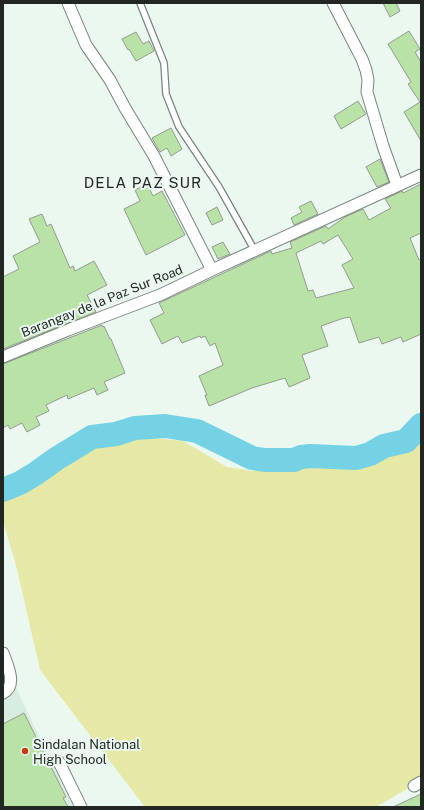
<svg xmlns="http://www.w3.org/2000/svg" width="424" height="810" viewBox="0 0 424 810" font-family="'Public Sans',sans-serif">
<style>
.built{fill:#d7ede0}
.green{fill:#e5e9a5}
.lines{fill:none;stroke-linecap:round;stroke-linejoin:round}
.river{stroke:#75d2e4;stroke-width:24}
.building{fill:#b9e3a6;stroke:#939b90;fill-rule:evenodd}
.lane-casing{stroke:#78857e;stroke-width:8}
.street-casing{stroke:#78857e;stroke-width:13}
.lane{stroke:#fff;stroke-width:5.5}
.street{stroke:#fff;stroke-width:11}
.poi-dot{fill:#c53c11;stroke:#eaf8f0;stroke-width:1.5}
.labels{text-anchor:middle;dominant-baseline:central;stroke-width:4;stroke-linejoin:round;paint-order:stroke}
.street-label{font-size:13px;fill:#222724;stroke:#eaf8f0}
.poi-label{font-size:13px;fill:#222724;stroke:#eaf8f0;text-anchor:start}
.quarter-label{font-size:15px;letter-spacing:1px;fill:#222724;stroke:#eaf8f0}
</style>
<rect width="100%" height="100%" fill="#eaf8f0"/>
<path class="built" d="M 16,688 L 73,807 L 3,807 L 3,696 Z"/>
<path class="green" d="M 421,433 L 421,781 L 376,807 L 145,807 L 40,670 L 17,569 L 3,521 L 3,495 L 98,444 L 145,437 L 183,441 L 227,467 L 253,471 L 335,465 L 396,454 Z"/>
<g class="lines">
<path class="river" d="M 3,490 L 20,483 L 35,474 L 56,459 L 92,437 L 116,434 L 135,428 L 165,426 L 197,431 L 252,458 L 265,460 L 294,460 L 301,457 L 310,456 L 356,458 L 370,454 L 384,446 L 406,441 L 421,425"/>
</g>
<path class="building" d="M 383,3 L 396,3 L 400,11 L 390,17 Z
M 409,31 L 420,49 L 415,52 L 421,62 L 421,141 L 404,112 L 420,102 L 408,84 L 411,82 L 388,44 Z
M 136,32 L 143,44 L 149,41 L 154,51 L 136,61 L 129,49 L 128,50 L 122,39 Z
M 358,101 L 366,114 L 341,129 L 334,116 Z
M 171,128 L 182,149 L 171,156 L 167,148 L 160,152 L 152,138 Z
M 380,159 L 389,182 L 377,187 L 366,167 Z
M 147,184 L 153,196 L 162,191 L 185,235 L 146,255 L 124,209 L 140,201 L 135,190 Z
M 421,184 L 421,233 L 410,238 L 419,260 L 421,259 L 421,334 L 403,342 L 401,337 L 382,344 L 379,337 L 359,343 L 350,317 L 344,318 L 321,326 L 328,346 L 302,355 L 310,378 L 289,387 L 285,378 L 252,388 L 209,406 L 205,395 L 207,395 L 199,376 L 223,365 L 215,343 L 210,346 L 205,336 L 201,338 L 200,336 L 182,343 L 178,336 L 162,344 L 150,320 L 164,313 L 159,303 L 271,251 L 272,254 L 292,248 L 290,242 L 326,226 L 328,229 L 345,217 L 363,209 L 369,220 L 391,208 L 385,199 L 402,191 L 403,193 ZM 338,235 L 353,259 L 342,265 L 354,288 L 316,298 L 313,290 L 308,291 L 296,253 L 321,241 L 323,244 Z
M 311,201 L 318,214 L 294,225 L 291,218 L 302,212 L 299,207 Z
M 217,207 L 223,220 L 212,225 L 206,213 Z
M 42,214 L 47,226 L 51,224 L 70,268 L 73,266 L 75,271 L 94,261 L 107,285 L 87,295 L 96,312 L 3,349 L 3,277 L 19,269 L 13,256 L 40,242 L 29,219 Z
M 223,242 L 230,254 L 218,259 L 212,247 Z
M 102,325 L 103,327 L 104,326 L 110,339 L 111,339 L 125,373 L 104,382 L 108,390 L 97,395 L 94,388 L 68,399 L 67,395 L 46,405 L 49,411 L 36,417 L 40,425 L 27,432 L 22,423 L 10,429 L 8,425 L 3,428 L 3,364 Z
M 24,713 L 66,797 L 63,798 L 68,807 L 3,807 L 3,724 Z
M 421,794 L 421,807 L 393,807 Z"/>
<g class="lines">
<g class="lane-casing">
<path id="lane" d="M 140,3 L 164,63 L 166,94 L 179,127 L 219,187 L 255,251"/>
</g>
<g class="street-casing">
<path id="street" d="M 68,3 L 86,45 L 110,80 L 125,108 L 154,156 L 212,270
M 333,3 L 362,59 L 366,70 L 368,80 L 367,92 L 383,146 L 397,185
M 3,357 L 68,330 L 160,295 L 212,270 L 421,175
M 3,693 C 18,686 7,664 3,653
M 59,762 L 81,807
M 414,786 L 421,782"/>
</g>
<use href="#lane" class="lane"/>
<use href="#street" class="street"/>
</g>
<circle class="poi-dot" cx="25" cy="751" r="4"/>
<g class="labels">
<g class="street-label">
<text transform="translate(102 301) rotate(-22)">Barangay de la Paz Sur Road</text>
</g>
<g class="poi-label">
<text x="33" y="744">Sindalan National<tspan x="33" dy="15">High School</tspan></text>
</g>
<g class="quarter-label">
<text x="143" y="182">DELA PAZ SUR</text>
</g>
</g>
<rect width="424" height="810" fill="none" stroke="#222724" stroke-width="8"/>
</svg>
